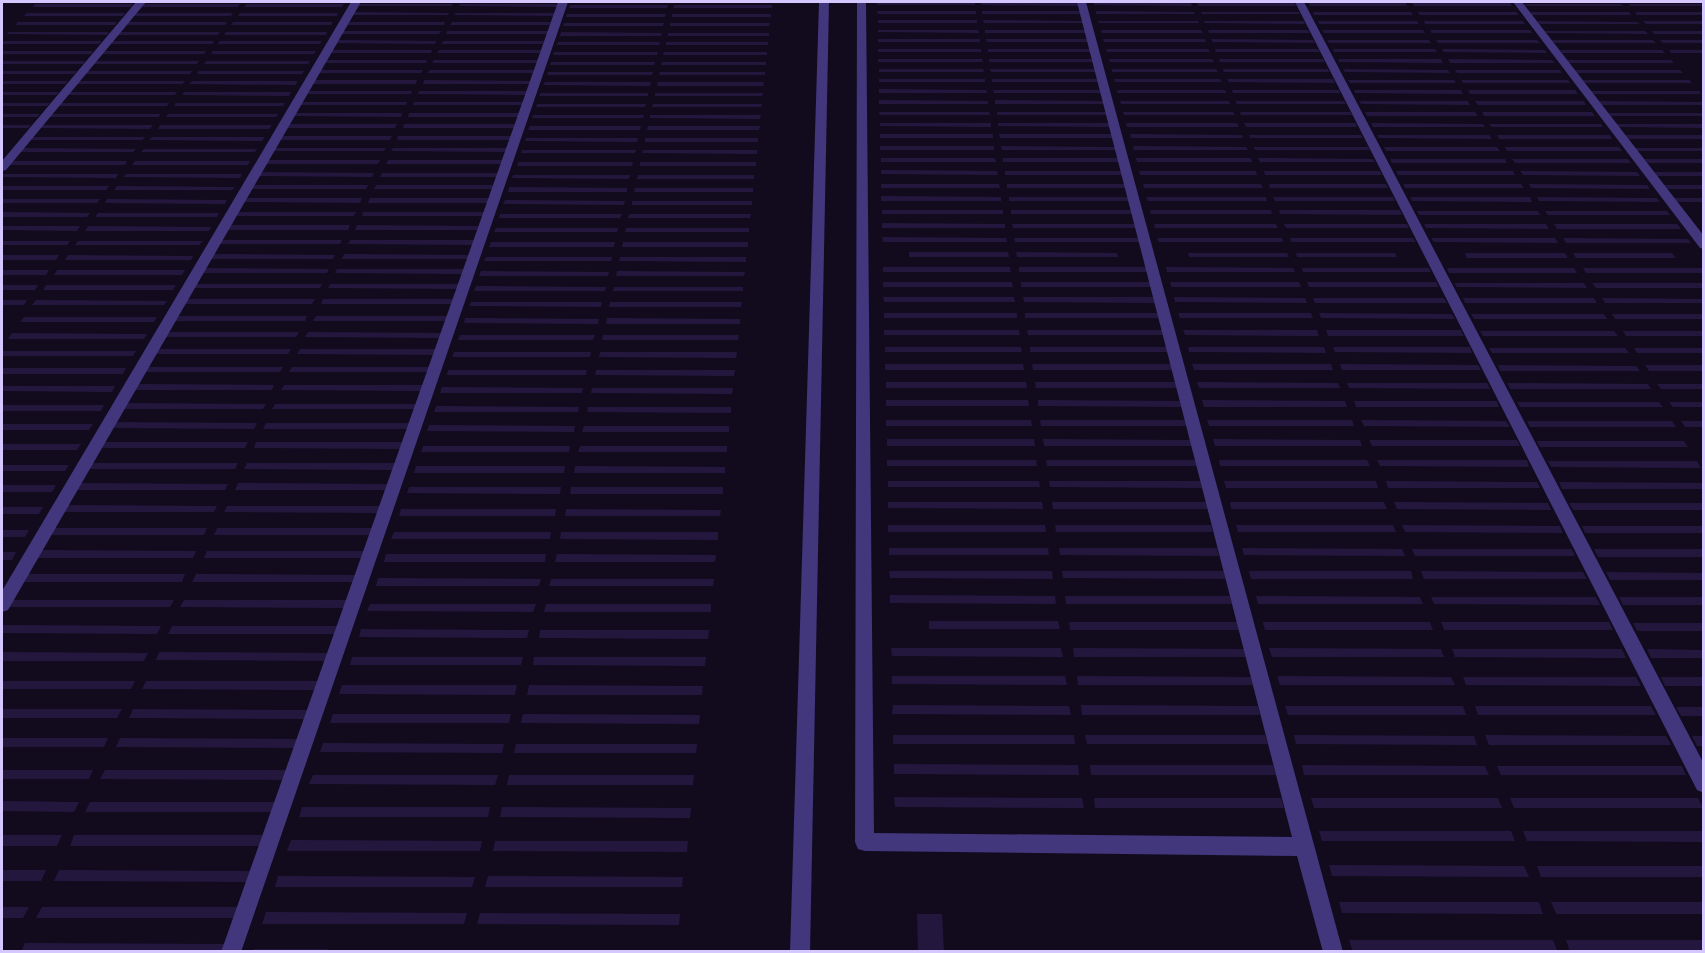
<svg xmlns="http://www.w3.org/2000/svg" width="1705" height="953" viewBox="0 0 1705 953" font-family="'Space Grotesk',sans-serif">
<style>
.building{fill:#24173e}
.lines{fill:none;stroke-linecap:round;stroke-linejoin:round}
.minor{fill:#42367c;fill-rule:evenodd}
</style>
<rect width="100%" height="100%" fill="#110b1d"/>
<path class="building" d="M 877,3 L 975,3 L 975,5 L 877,5 Z
M 981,3 L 1078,3 L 1079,6 L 981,5 Z
M 1094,3 L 1191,3 L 1192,6 L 1094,5 Z
M 1197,3 L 1295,3 L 1296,6 L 1198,6 Z
M 1309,3 L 1406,3 L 1407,6 L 1310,6 Z
M 1412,3 L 1510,3 L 1512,6 L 1414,6 Z
M 35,4 L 133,4 L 131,7 L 33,7 Z
M 143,4 L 240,4 L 238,7 L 140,7 Z
M 246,4 L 344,4 L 342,7 L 244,7 Z
M 356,4 L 453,4 L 452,6 L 355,6 Z
M 460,4 L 557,4 L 557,7 L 459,6 Z
M 1524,4 L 1621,4 L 1624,6 L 1526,6 Z
M 1628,4 L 1704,4 L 1704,6 L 1630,6 Z
M 570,5 L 668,5 L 667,8 L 569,8 Z
M 674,5 L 772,5 L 772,8 L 673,8 Z
M 877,11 L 976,11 L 976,14 L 878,14 Z
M 982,11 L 1081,11 L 1081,14 L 982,14 Z
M 1096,11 L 1194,12 L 1195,14 L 1096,14 Z
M 351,12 L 449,13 L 448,15 L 350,15 Z
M 1201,12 L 1299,12 L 1300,14 L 1202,14 Z
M 1313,12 L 1411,12 L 1413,15 L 1314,15 Z
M 1418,12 L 1516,12 L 1519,15 L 1420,15 Z
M 1530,12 L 1629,12 L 1631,15 L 1532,15 Z
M 1635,12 L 1704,12 L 1704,15 L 1637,15 Z
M 27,13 L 125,13 L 123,16 L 24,16 Z
M 135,13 L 233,13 L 231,16 L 132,16 Z
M 240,13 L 338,13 L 337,16 L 238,16 Z
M 456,13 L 554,13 L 553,16 L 454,15 Z
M 567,14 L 666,14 L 665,17 L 566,17 Z
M 672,14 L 771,14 L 771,17 L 672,17 Z
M 878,20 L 977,20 L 977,23 L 878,23 Z
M 983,20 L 1083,21 L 1084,23 L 984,23 Z
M 1098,21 L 1198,21 L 1199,23 L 1099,23 Z
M 1204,21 L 1304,21 L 1305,24 L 1205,23 Z
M 1318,21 L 1417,21 L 1419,24 L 1319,24 Z
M 1424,21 L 1523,21 L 1525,24 L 1425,24 Z
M 1537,21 L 1637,22 L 1640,24 L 1540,24 Z
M 1643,21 L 1704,21 L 1704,24 L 1646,24 Z
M 18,22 L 117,22 L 115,25 L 15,25 Z
M 127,22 L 227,22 L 225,25 L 125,25 Z
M 233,22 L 333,22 L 331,25 L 231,25 Z
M 346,22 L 445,22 L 444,25 L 344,25 Z
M 452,22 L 551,22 L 550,25 L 450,25 Z
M 564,23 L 664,23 L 663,26 L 563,26 Z
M 670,23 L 770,23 L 769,26 L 670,26 Z
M 878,30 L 978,30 L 979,33 L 878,32 Z
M 985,30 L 1085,30 L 1086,33 L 985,33 Z
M 1101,30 L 1201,30 L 1203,33 L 1102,33 Z
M 1208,30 L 1308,30 L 1310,33 L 1209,33 Z
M 1322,30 L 1423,30 L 1425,33 L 1324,33 Z
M 1430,30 L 1530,30 L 1532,33 L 1432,33 Z
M 340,31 L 441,31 L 439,34 L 338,34 Z
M 447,31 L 548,31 L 547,34 L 446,34 Z
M 1545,31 L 1645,31 L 1648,34 L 1547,33 Z
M 1652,31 L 1704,31 L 1704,34 L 1654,34 Z
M 9,32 L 109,32 L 107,35 L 6,34 Z
M 120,32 L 220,32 L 218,35 L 117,35 Z
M 226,32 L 327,32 L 326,35 L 224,35 Z
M 561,32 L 662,33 L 661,36 L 560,36 Z
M 668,33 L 769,33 L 769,36 L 668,36 Z
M 878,39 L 980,39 L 980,42 L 878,42 Z
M 986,39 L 1088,39 L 1088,42 L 987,42 Z
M 1103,39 L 1205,39 L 1206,42 L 1104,42 Z
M 1211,39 L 1313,40 L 1315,43 L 1213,42 Z
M 335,40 L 436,41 L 435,44 L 333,43 Z
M 1327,40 L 1429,40 L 1431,43 L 1329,43 Z
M 1436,40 L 1537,40 L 1540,43 L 1438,43 Z
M 1552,40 L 1653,40 L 1656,43 L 1554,43 Z
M 1660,40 L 1704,40 L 1704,43 L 1663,43 Z
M 2,41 L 102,41 L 99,44 L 2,44 Z
M 112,41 L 214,41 L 212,44 L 109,44 Z
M 220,41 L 322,41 L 320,44 L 218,44 Z
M 443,41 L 544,41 L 543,44 L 442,44 Z
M 558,42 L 660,42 L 659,45 L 557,45 Z
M 666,42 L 768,42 L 768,45 L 666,45 Z
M 878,49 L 981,49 L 981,52 L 878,52 Z
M 988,49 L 1090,49 L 1091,52 L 988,52 Z
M 1106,49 L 1208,49 L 1210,52 L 1107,52 Z
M 1215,49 L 1318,49 L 1320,52 L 1216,52 Z
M 1333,49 L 1435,49 L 1437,52 L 1334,52 Z
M 1442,49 L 1545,50 L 1547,53 L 1444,52 Z
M 329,50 L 432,50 L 431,53 L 327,53 Z
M 439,50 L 541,50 L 540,53 L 437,53 Z
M 1560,50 L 1662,50 L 1665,53 L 1562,53 Z
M 1669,50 L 1704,50 L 1704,53 L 1671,53 Z
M 2,51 L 93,51 L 91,54 L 2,54 Z
M 104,51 L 206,51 L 204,54 L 101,54 Z
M 213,51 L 316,51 L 314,54 L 211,54 Z
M 554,52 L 658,52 L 657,55 L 553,55 Z
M 664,52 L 767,52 L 767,55 L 663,55 Z
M 878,59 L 982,59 L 983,62 L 878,62 Z
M 989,59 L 1093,59 L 1093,62 L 989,62 Z
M 1109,59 L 1212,59 L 1214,62 L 1110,62 Z
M 1219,59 L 1323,59 L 1325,62 L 1220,62 Z
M 1338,59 L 1441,59 L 1443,63 L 1339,62 Z
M 1448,59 L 1552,60 L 1555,63 L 1450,63 Z
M 323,60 L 427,60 L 426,63 L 321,63 Z
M 434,60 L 538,60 L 537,63 L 432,63 Z
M 1567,60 L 1671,60 L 1674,63 L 1569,63 Z
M 2,61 L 85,61 L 83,64 L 2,64 Z
M 96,61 L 199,61 L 197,64 L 93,64 Z
M 206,61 L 310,61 L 308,64 L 204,64 Z
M 551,62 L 655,62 L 654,65 L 550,65 Z
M 662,62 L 766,62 L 766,65 L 661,65 Z
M 879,69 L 983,69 L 984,72 L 879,72 Z
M 990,69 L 1095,69 L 1096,72 L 991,72 Z
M 1112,69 L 1216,69 L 1218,72 L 1112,72 Z
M 1223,69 L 1328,69 L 1329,72 L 1224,72 Z
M 1343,69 L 1448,70 L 1450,73 L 1345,72 Z
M 318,70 L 423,70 L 421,73 L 316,73 Z
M 429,70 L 534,70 L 533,73 L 428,73 Z
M 1455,70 L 1560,70 L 1562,73 L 1457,73 Z
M 1575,70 L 1680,70 L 1683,73 L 1577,73 Z
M 2,71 L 77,71 L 74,74 L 2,74 Z
M 87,71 L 192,71 L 190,74 L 85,74 Z
M 199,71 L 304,71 L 302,74 L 197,74 Z
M 548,72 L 653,72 L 652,75 L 547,75 Z
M 660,72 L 765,72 L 765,75 L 659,75 Z
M 879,79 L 985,79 L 985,82 L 879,82 Z
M 992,79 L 1098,79 L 1099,82 L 992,82 Z
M 1114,79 L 1220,79 L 1222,82 L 1115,82 Z
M 1227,79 L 1333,79 L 1335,83 L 1229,82 Z
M 312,80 L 417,80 L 416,84 L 310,84 Z
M 424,80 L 531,81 L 530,84 L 423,84 Z
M 1348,80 L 1454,80 L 1456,83 L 1350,83 Z
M 1461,80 L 1568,80 L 1570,83 L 1463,83 Z
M 1583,80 L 1689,80 L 1692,83 L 1585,83 Z
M 2,81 L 68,81 L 65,84 L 2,84 Z
M 78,81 L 185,81 L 182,84 L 76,84 Z
M 192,81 L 297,81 L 296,85 L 189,84 Z
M 545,82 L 651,82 L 650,86 L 543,85 Z
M 658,82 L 764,82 L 763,86 L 657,86 Z
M 879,89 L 986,90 L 987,93 L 879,93 Z
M 993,90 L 1101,90 L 1102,93 L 994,93 Z
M 1117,90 L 1225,90 L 1226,93 L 1118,93 Z
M 1232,90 L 1339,90 L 1340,93 L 1233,93 Z
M 1354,90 L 1461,90 L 1463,94 L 1355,93 Z
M 1468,90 L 1575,90 L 1578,94 L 1470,94 Z
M 305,91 L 412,91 L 411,94 L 304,94 Z
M 419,91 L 527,91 L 526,95 L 418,94 Z
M 1591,91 L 1699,91 L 1701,94 L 1594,94 Z
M 2,92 L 59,92 L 56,95 L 2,95 Z
M 69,92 L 177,92 L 175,95 L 67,95 Z
M 184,92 L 291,92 L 289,96 L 182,95 Z
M 541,93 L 648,93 L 648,96 L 539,96 Z
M 655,93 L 763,93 L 762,96 L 655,96 Z
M 879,100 L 988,101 L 988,104 L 879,104 Z
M 995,100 L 1103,101 L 1104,104 L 995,104 Z
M 1120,101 L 1229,101 L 1230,104 L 1121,104 Z
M 1235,101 L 1344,101 L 1346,104 L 1237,104 Z
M 1359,101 L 1468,101 L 1470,105 L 1361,104 Z
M 1475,101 L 1584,101 L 1586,105 L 1478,105 Z
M 1599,101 L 1704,102 L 1704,105 L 1602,105 Z
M 299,102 L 407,102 L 406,105 L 297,105 Z
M 414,102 L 523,102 L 522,105 L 413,105 Z
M 2,103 L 50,103 L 47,106 L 2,106 Z
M 60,103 L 169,103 L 167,106 L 58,106 Z
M 176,103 L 285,103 L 283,106 L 174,106 Z
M 537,104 L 646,104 L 645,107 L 536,107 Z
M 653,104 L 762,104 L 761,107 L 652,107 Z
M 879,112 L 989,112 L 990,115 L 880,115 Z
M 997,112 L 1106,112 L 1107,115 L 997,115 Z
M 1123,112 L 1233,112 L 1235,115 L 1124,115 Z
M 1240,112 L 1350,112 L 1352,115 L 1241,115 Z
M 1365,112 L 1475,112 L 1478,116 L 1367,116 Z
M 1482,112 L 1592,112 L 1595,116 L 1484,116 Z
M 292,113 L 402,113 L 401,117 L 290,116 Z
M 409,113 L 519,113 L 518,117 L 408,117 Z
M 1608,113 L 1704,113 L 1704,116 L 1611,116 Z
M 2,114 L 40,114 L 37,117 L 2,117 Z
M 51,114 L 161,114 L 158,117 L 48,117 Z
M 168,114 L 278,114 L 276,117 L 166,117 Z
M 533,115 L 644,115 L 643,118 L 532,118 Z
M 650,115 L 761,115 L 760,119 L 650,118 Z
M 880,123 L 991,123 L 991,127 L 880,126 Z
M 998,123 L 1109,123 L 1110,127 L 998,126 Z
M 1126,123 L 1237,123 L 1239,127 L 1127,127 Z
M 1244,123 L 1356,123 L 1357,127 L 1246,127 Z
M 1371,123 L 1483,124 L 1485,127 L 1373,127 Z
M 286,124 L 397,124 L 395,128 L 284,128 Z
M 404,124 L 515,124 L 514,128 L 403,128 Z
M 1489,124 L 1601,124 L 1603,127 L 1492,127 Z
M 1617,124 L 1704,124 L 1704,128 L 1619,127 Z
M 2,125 L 31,125 L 28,128 L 2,128 Z
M 42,125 L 153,125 L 150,129 L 39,128 Z
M 160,125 L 272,125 L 269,129 L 158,129 Z
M 530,126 L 641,126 L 640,130 L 528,130 Z
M 648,126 L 760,126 L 759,130 L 647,130 Z
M 880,134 L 993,134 L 993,138 L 880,138 Z
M 999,134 L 1112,134 L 1113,138 L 1000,138 Z
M 1130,134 L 1242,135 L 1243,138 L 1131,138 Z
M 1249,135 L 1361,135 L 1363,138 L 1250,138 Z
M 1377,135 L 1489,135 L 1492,139 L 1379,138 Z
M 1497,135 L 1610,135 L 1612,139 L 1499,139 Z
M 1625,135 L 1704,135 L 1704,139 L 1628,139 Z
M 279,136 L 392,136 L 390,140 L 277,140 Z
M 398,136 L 511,136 L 510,140 L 397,140 Z
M 32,137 L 145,137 L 142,140 L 29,140 Z
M 152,137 L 265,137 L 262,141 L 149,140 Z
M 526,138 L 638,138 L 637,142 L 525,141 Z
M 645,138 L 758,138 L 758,142 L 645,142 Z
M 880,146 L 994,146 L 994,150 L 880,150 Z
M 1001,146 L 1115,147 L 1116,150 L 1002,150 Z
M 1133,146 L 1246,147 L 1248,150 L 1134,150 Z
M 1254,147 L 1368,147 L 1370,150 L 1255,150 Z
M 1384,147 L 1497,147 L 1500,151 L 1386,151 Z
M 1505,147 L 1619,147 L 1622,151 L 1507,151 Z
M 22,148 L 136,149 L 133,152 L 19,152 Z
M 272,148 L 386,148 L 384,151 L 270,151 Z
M 393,148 L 507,148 L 506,152 L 391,151 Z
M 1635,148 L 1704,148 L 1704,151 L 1638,151 Z
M 144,149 L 257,149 L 255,152 L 141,152 Z
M 522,150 L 636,150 L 635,153 L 521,153 Z
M 643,150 L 757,150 L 757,154 L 642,153 Z
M 881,158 L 995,158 L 996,162 L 881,162 Z
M 1003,158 L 1118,158 L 1119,162 L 1003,162 Z
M 1136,158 L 1251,158 L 1252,162 L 1137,162 Z
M 1258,158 L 1373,159 L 1375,162 L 1260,162 Z
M 1390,159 L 1505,159 L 1507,163 L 1392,163 Z
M 1512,159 L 1628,159 L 1631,163 L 1515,163 Z
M 1644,159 L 1704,159 L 1704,163 L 1647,163 Z
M 265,160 L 380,160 L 378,164 L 263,164 Z
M 388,160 L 503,160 L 502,164 L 386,164 Z
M 12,161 L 127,161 L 125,165 L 9,165 Z
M 135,161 L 250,161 L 248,165 L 132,165 Z
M 518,162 L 633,162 L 632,166 L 517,166 Z
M 640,162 L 756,162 L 756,166 L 640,166 Z
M 881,170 L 997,171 L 998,175 L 881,174 Z
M 1005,171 L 1121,171 L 1123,175 L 1005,175 Z
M 1139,171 L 1256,171 L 1257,175 L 1140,175 Z
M 1264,171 L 1380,171 L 1382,175 L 1265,175 Z
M 1396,171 L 1513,171 L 1515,175 L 1398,175 Z
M 1520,171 L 1637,172 L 1640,176 L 1523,175 Z
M 258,172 L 374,173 L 372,177 L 255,176 Z
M 1654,172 L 1704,172 L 1704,176 L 1657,176 Z
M 382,173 L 498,173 L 497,177 L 380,177 Z
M 2,174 L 118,174 L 116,178 L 2,177 Z
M 126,174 L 242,174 L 240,178 L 123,177 Z
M 513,175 L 630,175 L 629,179 L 512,178 Z
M 638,175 L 754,175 L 754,179 L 637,179 Z
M 881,184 L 999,184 L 1000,188 L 881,188 Z
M 1007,184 L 1124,184 L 1125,188 L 1007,188 Z
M 1143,184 L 1261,184 L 1263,188 L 1144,188 Z
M 1269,184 L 1386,184 L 1388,188 L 1270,188 Z
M 1403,184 L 1521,184 L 1524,188 L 1405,188 Z
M 1529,184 L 1647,185 L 1650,189 L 1531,188 Z
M 250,185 L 368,185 L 366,189 L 248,189 Z
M 376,185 L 494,185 L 492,189 L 374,189 Z
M 1664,185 L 1704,185 L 1704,189 L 1667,189 Z
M 2,186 L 109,186 L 106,190 L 2,190 Z
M 117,186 L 235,187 L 232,190 L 114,190 Z
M 509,187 L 627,188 L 627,192 L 508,192 Z
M 635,188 L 753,188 L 753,192 L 634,192 Z
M 881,196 L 1001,197 L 1001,201 L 881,201 Z
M 1009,197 L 1128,197 L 1129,201 L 1009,201 Z
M 1146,197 L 1266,197 L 1267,201 L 1148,201 Z
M 1273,197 L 1393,197 L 1395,201 L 1275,201 Z
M 1410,197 L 1530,197 L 1532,202 L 1412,201 Z
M 1537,197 L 1657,198 L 1660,202 L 1539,201 Z
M 242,198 L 362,198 L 360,203 L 240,202 Z
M 370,198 L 489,198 L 488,203 L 368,203 Z
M 1674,198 L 1704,198 L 1704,202 L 1677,202 Z
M 2,199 L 100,199 L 97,203 L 2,203 Z
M 107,199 L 227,200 L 225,204 L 105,203 Z
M 505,200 L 625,201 L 624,205 L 503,204 Z
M 632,201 L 752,201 L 752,205 L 632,205 Z
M 882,210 L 1003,210 L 1003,214 L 882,214 Z
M 1011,210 L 1131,210 L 1132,214 L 1011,214 Z
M 1150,210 L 1271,210 L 1272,214 L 1151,214 Z
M 1279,210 L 1400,210 L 1402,215 L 1280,214 Z
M 1417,211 L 1538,211 L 1540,215 L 1419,215 Z
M 1545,211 L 1667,211 L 1670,215 L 1548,215 Z
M 2,212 L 90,213 L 87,217 L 2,217 Z
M 235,212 L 356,212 L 354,216 L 232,216 Z
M 363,212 L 485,212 L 483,216 L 362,216 Z
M 98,213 L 219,213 L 217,217 L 95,217 Z
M 500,214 L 622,214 L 620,218 L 499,218 Z
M 629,214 L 751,214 L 750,218 L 628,218 Z
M 882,223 L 1005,224 L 1005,228 L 882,228 Z
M 1012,224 L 1135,224 L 1136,228 L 1013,228 Z
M 1154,224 L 1276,224 L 1278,228 L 1155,228 Z
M 1284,224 L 1407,224 L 1409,228 L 1286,228 Z
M 1424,224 L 1546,224 L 1549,229 L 1426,228 Z
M 1554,224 L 1677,224 L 1681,229 L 1557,229 Z
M 227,225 L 350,225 L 348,230 L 224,230 Z
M 357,225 L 480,226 L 478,230 L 355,230 Z
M 2,226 L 80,226 L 77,231 L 2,230 Z
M 88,226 L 211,227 L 209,231 L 85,231 Z
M 496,228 L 618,228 L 617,232 L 494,232 Z
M 626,228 L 749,228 L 749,232 L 625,232 Z
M 882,237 L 1006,238 L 1007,242 L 883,242 Z
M 1014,238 L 1138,238 L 1140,242 L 1015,242 Z
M 1157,238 L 1282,238 L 1283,242 L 1159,242 Z
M 1290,238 L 1413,238 L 1416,242 L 1291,242 Z
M 1431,238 L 1555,238 L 1558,243 L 1434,242 Z
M 1563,238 L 1688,239 L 1691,243 L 1566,243 Z
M 219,240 L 342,240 L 340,244 L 216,244 Z
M 350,240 L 475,240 L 473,245 L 348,244 Z
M 2,241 L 70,241 L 67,245 L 2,245 Z
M 78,241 L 203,241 L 199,245 L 75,245 Z
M 491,242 L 615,242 L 614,247 L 489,247 Z
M 623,242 L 748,242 L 748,247 L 622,247 Z
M 909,252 L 1008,252 L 1009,257 L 909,257 Z
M 1016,252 L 1117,253 L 1118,257 L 1017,257 Z
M 1188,253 L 1287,253 L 1289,257 L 1189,257 Z
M 1296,253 L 1395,253 L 1397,257 L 1297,257 Z
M 1465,253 L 1565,253 L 1568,258 L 1467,258 Z
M 1573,253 L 1672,253 L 1676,258 L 1576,258 Z
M 210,254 L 335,255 L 333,259 L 207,259 Z
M 344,254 L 470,255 L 468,259 L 342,259 Z
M 2,255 L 59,255 L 56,260 L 2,260 Z
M 68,255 L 193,256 L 191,260 L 65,260 Z
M 486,257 L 612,257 L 611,261 L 484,261 Z
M 620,257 L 746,257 L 746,262 L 619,261 Z
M 883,267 L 1010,267 L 1011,272 L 883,272 Z
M 1019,267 L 1146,267 L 1147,272 L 1019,272 Z
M 1166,267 L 1293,268 L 1295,272 L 1167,272 Z
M 202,268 L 329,269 L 327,273 L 199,273 Z
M 1302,268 L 1429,268 L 1431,272 L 1303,272 Z
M 1447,268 L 1574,268 L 1577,273 L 1449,273 Z
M 1583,268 L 1704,268 L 1704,273 L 1586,273 Z
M 337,269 L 465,269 L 463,274 L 335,273 Z
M 2,270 L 49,270 L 46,275 L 2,275 Z
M 57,270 L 185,270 L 182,275 L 54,275 Z
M 481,271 L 609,272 L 608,276 L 479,276 Z
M 617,271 L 745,272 L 744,276 L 616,276 Z
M 883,282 L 1012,282 L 1013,287 L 883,287 Z
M 1021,282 L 1149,282 L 1151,287 L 1021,287 Z
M 1170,282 L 1299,282 L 1301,287 L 1171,287 Z
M 1307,282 L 1436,282 L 1439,287 L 1309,287 Z
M 1454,283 L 1584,283 L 1587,288 L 1457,287 Z
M 1592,283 L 1704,283 L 1704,288 L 1596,288 Z
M 192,284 L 322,284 L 320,288 L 190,288 Z
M 330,284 L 459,284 L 458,289 L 328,288 Z
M 2,285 L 38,285 L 35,290 L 2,290 Z
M 46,285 L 176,285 L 173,290 L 43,290 Z
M 476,286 L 606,287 L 605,291 L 474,291 Z
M 614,287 L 743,287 L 743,291 L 613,291 Z
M 883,297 L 1014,297 L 1015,302 L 884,302 Z
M 1023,297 L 1153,297 L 1155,303 L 1024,302 Z
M 1174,297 L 1305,298 L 1307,303 L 1175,302 Z
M 1313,298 L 1444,298 L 1447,303 L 1315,303 Z
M 1463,298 L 1594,298 L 1597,303 L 1465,303 Z
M 1602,298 L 1704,299 L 1704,303 L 1605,303 Z
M 184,299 L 315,299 L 312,304 L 181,304 Z
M 323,299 L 454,299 L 452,304 L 321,304 Z
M 2,300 L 27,300 L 24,305 L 2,305 Z
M 36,300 L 167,301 L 164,305 L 32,305 Z
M 471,302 L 602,302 L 601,307 L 469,306 Z
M 610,302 L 742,302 L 741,307 L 609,307 Z
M 884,313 L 1017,313 L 1017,318 L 884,318 Z
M 1025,313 L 1158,313 L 1159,318 L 1025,318 Z
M 1178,313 L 1311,313 L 1313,318 L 1180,318 Z
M 1319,313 L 1452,314 L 1455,319 L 1321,318 Z
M 1471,314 L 1604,314 L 1607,319 L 1474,319 Z
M 1612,314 L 1704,314 L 1704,319 L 1615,319 Z
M 174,316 L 307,316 L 305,321 L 171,321 Z
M 316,316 L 448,316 L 446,321 L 313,321 Z
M 24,317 L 157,317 L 154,322 L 20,322 Z
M 465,318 L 599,319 L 598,324 L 464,323 Z
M 607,318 L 740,319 L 740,324 L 606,324 Z
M 884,330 L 1019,330 L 1020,335 L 884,335 Z
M 1027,330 L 1162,330 L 1163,335 L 1028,335 Z
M 1183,330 L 1317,330 L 1319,336 L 1185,335 Z
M 1326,330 L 1461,330 L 1464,336 L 1328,336 Z
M 1480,331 L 1614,331 L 1618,336 L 1483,336 Z
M 1623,331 L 1704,331 L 1704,336 L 1626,336 Z
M 165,332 L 299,332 L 296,337 L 162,337 Z
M 308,332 L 442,333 L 441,338 L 305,337 Z
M 12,333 L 147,334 L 144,339 L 8,339 Z
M 460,335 L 595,335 L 593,340 L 458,340 Z
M 603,335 L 739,335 L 738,340 L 602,340 Z
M 885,347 L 1021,347 L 1022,352 L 885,352 Z
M 1030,347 L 1166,347 L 1168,352 L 1030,352 Z
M 1188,347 L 1324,347 L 1326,353 L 1189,352 Z
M 1333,347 L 1470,347 L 1472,353 L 1335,352 Z
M 1489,348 L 1625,348 L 1629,353 L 1492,353 Z
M 1634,348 L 1704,348 L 1704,353 L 1637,353 Z
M 155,349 L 291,349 L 288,354 L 152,354 Z
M 300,349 L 437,349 L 435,355 L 297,354 Z
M 2,351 L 136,351 L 133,356 L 2,356 Z
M 454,352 L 591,352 L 590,357 L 452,357 Z
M 600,352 L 737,352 L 736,358 L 599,357 Z
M 885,364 L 1023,364 L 1024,370 L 885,370 Z
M 1032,364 L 1171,364 L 1172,370 L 1033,370 Z
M 1192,364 L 1331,364 L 1333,370 L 1194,370 Z
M 1340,364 L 1478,365 L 1481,370 L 1342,370 Z
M 1498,365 L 1636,366 L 1640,371 L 1500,371 Z
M 1645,365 L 1704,365 L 1704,371 L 1649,371 Z
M 144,367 L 283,367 L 280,372 L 141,372 Z
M 292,367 L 431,367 L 429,372 L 289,372 Z
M 2,368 L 126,368 L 123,374 L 2,374 Z
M 448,370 L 587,370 L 586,375 L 447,375 Z
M 596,370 L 735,370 L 734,376 L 595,375 Z
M 886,382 L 1026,382 L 1027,388 L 886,388 Z
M 1035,382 L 1176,382 L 1177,388 L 1036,388 Z
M 1197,382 L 1338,383 L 1340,388 L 1199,388 Z
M 1347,383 L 1487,383 L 1490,389 L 1349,388 Z
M 1507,383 L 1648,384 L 1651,389 L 1510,389 Z
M 134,384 L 274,385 L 272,390 L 130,390 Z
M 1657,384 L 1704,384 L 1704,389 L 1661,389 Z
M 284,385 L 424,385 L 422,391 L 281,390 Z
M 2,386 L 115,386 L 112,392 L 2,391 Z
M 442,387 L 583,388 L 582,393 L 440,393 Z
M 592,388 L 733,388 L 732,394 L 591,393 Z
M 886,400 L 1028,400 L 1029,406 L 886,406 Z
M 1038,400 L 1180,401 L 1181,407 L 1038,406 Z
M 1202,400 L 1345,401 L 1347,407 L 1204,407 Z
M 1354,401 L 1497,401 L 1499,407 L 1356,407 Z
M 1517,402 L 1659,402 L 1663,407 L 1520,407 Z
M 1669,402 L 1704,402 L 1704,407 L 1673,407 Z
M 123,403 L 266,404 L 263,409 L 119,409 Z
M 275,404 L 417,404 L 415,409 L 272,409 Z
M 2,405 L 104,405 L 101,411 L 2,411 Z
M 436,406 L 579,407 L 578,412 L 434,412 Z
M 588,407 L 731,407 L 731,413 L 587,412 Z
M 886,420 L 1031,420 L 1032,426 L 886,426 Z
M 1040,420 L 1185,420 L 1186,426 L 1041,426 Z
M 1207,420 L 1352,420 L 1354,426 L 1209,426 Z
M 1361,420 L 1506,421 L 1510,427 L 1364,426 Z
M 1527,421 L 1672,421 L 1676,427 L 1530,427 Z
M 1681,421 L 1704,421 L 1704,427 L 1685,427 Z
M 112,422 L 257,423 L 254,429 L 108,428 Z
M 266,423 L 411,423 L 409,429 L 263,429 Z
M 2,424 L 93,424 L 89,430 L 2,430 Z
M 429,425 L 575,426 L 574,432 L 427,431 Z
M 584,426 L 729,426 L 729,432 L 582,432 Z
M 887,439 L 1034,439 L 1035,446 L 887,446 Z
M 1043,439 L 1190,440 L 1192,446 L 1044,446 Z
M 1213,439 L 1360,440 L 1362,446 L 1215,446 Z
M 1369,440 L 1517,440 L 1520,446 L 1372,446 Z
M 1537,441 L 1684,441 L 1688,447 L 1540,447 Z
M 100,442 L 248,442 L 245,448 L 97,448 Z
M 256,442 L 404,442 L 402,449 L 254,448 Z
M 2,444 L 81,444 L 77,450 L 2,450 Z
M 423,446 L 570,446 L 569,452 L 421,452 Z
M 580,446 L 727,446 L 727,452 L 578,452 Z
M 887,460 L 1036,460 L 1037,466 L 887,466 Z
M 1046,460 L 1195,460 L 1197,466 L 1047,466 Z
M 1219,460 L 1367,460 L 1370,466 L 1220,466 Z
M 1377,460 L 1527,460 L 1529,467 L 1380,466 Z
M 1548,461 L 1697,461 L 1701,468 L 1551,467 Z
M 88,463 L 238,463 L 235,469 L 85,469 Z
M 247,463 L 397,463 L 394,470 L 244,469 Z
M 2,465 L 69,465 L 65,471 L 2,471 Z
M 416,466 L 565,466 L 564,473 L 414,473 Z
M 575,466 L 725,467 L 725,473 L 574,473 Z
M 888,481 L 1039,481 L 1040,487 L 888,487 Z
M 1049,481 L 1201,481 L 1202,488 L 1050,487 Z
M 1224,481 L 1376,481 L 1378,488 L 1226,488 Z
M 1386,481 L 1537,482 L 1540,488 L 1388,488 Z
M 1559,482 L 1704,483 L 1704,489 L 1562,489 Z
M 76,483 L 228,484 L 225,490 L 73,490 Z
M 238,483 L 390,484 L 387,490 L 235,490 Z
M 2,485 L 56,485 L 52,492 L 2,492 Z
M 409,487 L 561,487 L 560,494 L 407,493 Z
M 571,487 L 723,487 L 723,494 L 570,494 Z
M 888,502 L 1042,502 L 1043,509 L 888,508 Z
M 1052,502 L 1206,502 L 1208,509 L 1053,509 Z
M 1230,502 L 1384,502 L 1387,509 L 1231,509 Z
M 1394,502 L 1548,503 L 1551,510 L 1397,509 Z
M 1569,503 L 1704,503 L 1704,510 L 1573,510 Z
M 64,505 L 217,506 L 214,512 L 60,512 Z
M 227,506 L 382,506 L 380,513 L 224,512 Z
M 2,507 L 43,507 L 39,514 L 2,514 Z
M 401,509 L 556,509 L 555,516 L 399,516 Z
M 566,509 L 721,510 L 720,516 L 565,516 Z
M 888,525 L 1045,525 L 1046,532 L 888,532 Z
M 1055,525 L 1211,525 L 1213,532 L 1056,532 Z
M 1236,525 L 1393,525 L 1396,532 L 1238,532 Z
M 1402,525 L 1560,526 L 1563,533 L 1405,532 Z
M 1582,526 L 1704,526 L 1704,533 L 1585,533 Z
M 50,528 L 207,528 L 204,535 L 46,535 Z
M 217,528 L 374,528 L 371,535 L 214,535 Z
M 2,530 L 29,530 L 25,537 L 2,537 Z
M 394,532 L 551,532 L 550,539 L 391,539 Z
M 561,532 L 718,532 L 718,540 L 560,539 Z
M 889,548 L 1048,548 L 1049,555 L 889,555 Z
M 1059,548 L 1217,548 L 1219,556 L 1060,555 Z
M 1242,548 L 1402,549 L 1405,556 L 1244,555 Z
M 1412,549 L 1572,549 L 1575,556 L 1415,556 Z
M 1594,549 L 1704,549 L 1704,557 L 1598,557 Z
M 37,550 L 196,551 L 193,558 L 32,558 Z
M 207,551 L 366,551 L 363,558 L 204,558 Z
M 2,552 L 16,552 L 12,560 L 2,560 Z
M 386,554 L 546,554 L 545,562 L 384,562 Z
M 557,554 L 716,555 L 715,562 L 555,562 Z
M 889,571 L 1052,571 L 1053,579 L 890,578 Z
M 1062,571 L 1224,571 L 1225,579 L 1063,578 Z
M 1249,571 L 1411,571 L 1413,579 L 1251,579 Z
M 1421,571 L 1583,572 L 1587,579 L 1424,579 Z
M 1606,572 L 1704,573 L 1704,580 L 1610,580 Z
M 23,574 L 185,574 L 182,582 L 19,582 Z
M 196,574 L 357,575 L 355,582 L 192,582 Z
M 378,578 L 541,579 L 539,586 L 376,586 Z
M 551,579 L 714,579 L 713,586 L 549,586 Z
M 890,595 L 1055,596 L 1056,604 L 890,603 Z
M 1065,596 L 1230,596 L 1232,604 L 1066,604 Z
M 1256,596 L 1420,597 L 1423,604 L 1258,604 Z
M 1431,597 L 1596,597 L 1600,605 L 1434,604 Z
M 1619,597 L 1704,597 L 1704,605 L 1623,605 Z
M 8,600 L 174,600 L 170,607 L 4,607 Z
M 184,600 L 349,600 L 346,608 L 180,607 Z
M 370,604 L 536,604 L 533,612 L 367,611 Z
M 546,604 L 711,604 L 711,612 L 544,612 Z
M 929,621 L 1058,621 L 1060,629 L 929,629 Z
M 1069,622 L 1237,622 L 1239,630 L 1070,630 Z
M 1263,622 L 1430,622 L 1433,630 L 1265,630 Z
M 1441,622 L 1609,622 L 1613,630 L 1444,630 Z
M 1633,623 L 1704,623 L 1704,631 L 1637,631 Z
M 2,625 L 161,626 L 157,634 L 2,633 Z
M 172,626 L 340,626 L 337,634 L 168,634 Z
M 361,629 L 529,630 L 527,638 L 359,637 Z
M 540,630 L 709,630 L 708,639 L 539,638 Z
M 891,648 L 1061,648 L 1063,657 L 892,656 Z
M 1073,648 L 1244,649 L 1246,657 L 1074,657 Z
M 1269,648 L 1441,649 L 1444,657 L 1272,657 Z
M 1452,649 L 1622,649 L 1626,658 L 1455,657 Z
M 1647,649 L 1704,650 L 1704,658 L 1651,658 Z
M 2,652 L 148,653 L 144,661 L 2,661 Z
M 159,652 L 331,653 L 328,661 L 156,660 Z
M 352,657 L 523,657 L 521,665 L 350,665 Z
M 534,657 L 706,657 L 705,666 L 533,665 Z
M 892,676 L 1065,676 L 1067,685 L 892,684 Z
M 1077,676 L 1251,677 L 1253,685 L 1078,685 Z
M 1277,676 L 1451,677 L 1455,685 L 1280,685 Z
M 1463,677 L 1636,677 L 1641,686 L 1466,685 Z
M 1661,677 L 1704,677 L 1704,686 L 1665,686 Z
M 2,681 L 135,681 L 131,689 L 2,689 Z
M 146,681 L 321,681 L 317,690 L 142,689 Z
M 342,685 L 517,685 L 515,695 L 339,694 Z
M 529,685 L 703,686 L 702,695 L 527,695 Z
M 893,705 L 1069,706 L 1071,715 L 892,714 Z
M 1081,705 L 1258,706 L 1260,715 L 1082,715 Z
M 1285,706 L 1463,706 L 1466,715 L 1288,715 Z
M 1475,706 L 1651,706 L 1656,715 L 1478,715 Z
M 1676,707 L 1704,707 L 1704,716 L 1681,716 Z
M 2,709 L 122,709 L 117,718 L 2,718 Z
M 133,709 L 310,710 L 307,719 L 129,718 Z
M 333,714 L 511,714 L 509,723 L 330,723 Z
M 523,714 L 700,715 L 699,724 L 521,723 Z
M 893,735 L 1074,735 L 1075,744 L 893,744 Z
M 1085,735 L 1265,735 L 1268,744 L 1087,744 Z
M 1294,735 L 1474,736 L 1477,745 L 1296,744 Z
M 1485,735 L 1666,736 L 1671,745 L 1489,745 Z
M 1692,736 L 1704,736 L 1704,746 L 1697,746 Z
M 2,738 L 108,738 L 104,747 L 2,747 Z
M 120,738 L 300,739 L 297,748 L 116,747 Z
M 323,743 L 504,744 L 502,753 L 320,752 Z
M 516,744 L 697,744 L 696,753 L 514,753 Z
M 894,764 L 1078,765 L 1079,775 L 894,774 Z
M 1090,765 L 1273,765 L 1276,775 L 1091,775 Z
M 1302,765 L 1485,766 L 1489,775 L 1304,775 Z
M 1497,766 L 1682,766 L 1686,775 L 1501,775 Z
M 2,770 L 93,770 L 89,779 L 2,779 Z
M 105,770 L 289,770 L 286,780 L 100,779 Z
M 313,775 L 498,775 L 495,785 L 309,784 Z
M 509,775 L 694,775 L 693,785 L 507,785 Z
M 894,797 L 1082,798 L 1084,808 L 895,807 Z
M 1094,798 L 1281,798 L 1284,808 L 1095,808 Z
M 1311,798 L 1498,798 L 1502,808 L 1314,808 Z
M 1510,798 L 1698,798 L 1703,808 L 1514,808 Z
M 2,801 L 79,802 L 74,812 L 2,811 Z
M 90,802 L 278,802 L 275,812 L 85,812 Z
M 302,807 L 490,807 L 488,817 L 299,817 Z
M 502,807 L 691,808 L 690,818 L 500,817 Z
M 1319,831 L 1511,831 L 1515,841 L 1322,841 Z
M 1523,831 L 1704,831 L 1704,842 L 1527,841 Z
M 2,835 L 62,835 L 57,846 L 2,846 Z
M 74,835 L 267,835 L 263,846 L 70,846 Z
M 291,840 L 482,841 L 480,851 L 287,851 Z
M 495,841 L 688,841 L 687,852 L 493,851 Z
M 1329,865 L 1524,866 L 1529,877 L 1332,876 Z
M 1537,866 L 1704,866 L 1704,877 L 1541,877 Z
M 2,870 L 46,870 L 41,881 L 2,881 Z
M 59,870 L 254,871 L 251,882 L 54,881 Z
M 278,876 L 475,877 L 472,887 L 275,887 Z
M 488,876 L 683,877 L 682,887 L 485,887 Z
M 1339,902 L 1539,902 L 1543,914 L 1342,913 Z
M 1551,902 L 1704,902 L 1704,914 L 1556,914 Z
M 2,907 L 29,907 L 23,918 L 2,918 Z
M 42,907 L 242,907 L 238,918 L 36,918 Z
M 266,912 L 467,913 L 464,924 L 262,924 Z
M 480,913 L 680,914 L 679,925 L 477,924 Z
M 917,914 L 942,914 L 944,952 L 918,952 Z
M 1349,940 L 1553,940 L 1558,952 L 1353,952 Z
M 1566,940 L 1704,940 L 1704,952 L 1570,952 Z
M 25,943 L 228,944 L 225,952 L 21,952 Z
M 254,949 L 328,949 L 328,952 L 253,952 Z"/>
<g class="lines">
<path class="minor" d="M 136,2 L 146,2 L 6,170 L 2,171 L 2,161 Z
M 351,2 L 361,2 L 8,610 L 2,612 L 2,591 Z
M 558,2 L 568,2 L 241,952 L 221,952 Z
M 819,2 L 829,2 L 810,952 L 790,952 Z
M 857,2 L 866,2 L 874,833 L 1292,837 L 1077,2 L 1086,2 L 1343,952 L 1323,952 L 1297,856 L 865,851 L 858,849 L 855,842 Z
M 1295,2 L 1304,2 L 1704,764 L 1704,793 L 1697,790 Z
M 1513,2 L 1522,2 L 1704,236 L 1704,249 L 1700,248 Z"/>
</g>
<rect width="1705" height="953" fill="none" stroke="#d5c7ff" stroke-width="6"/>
</svg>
